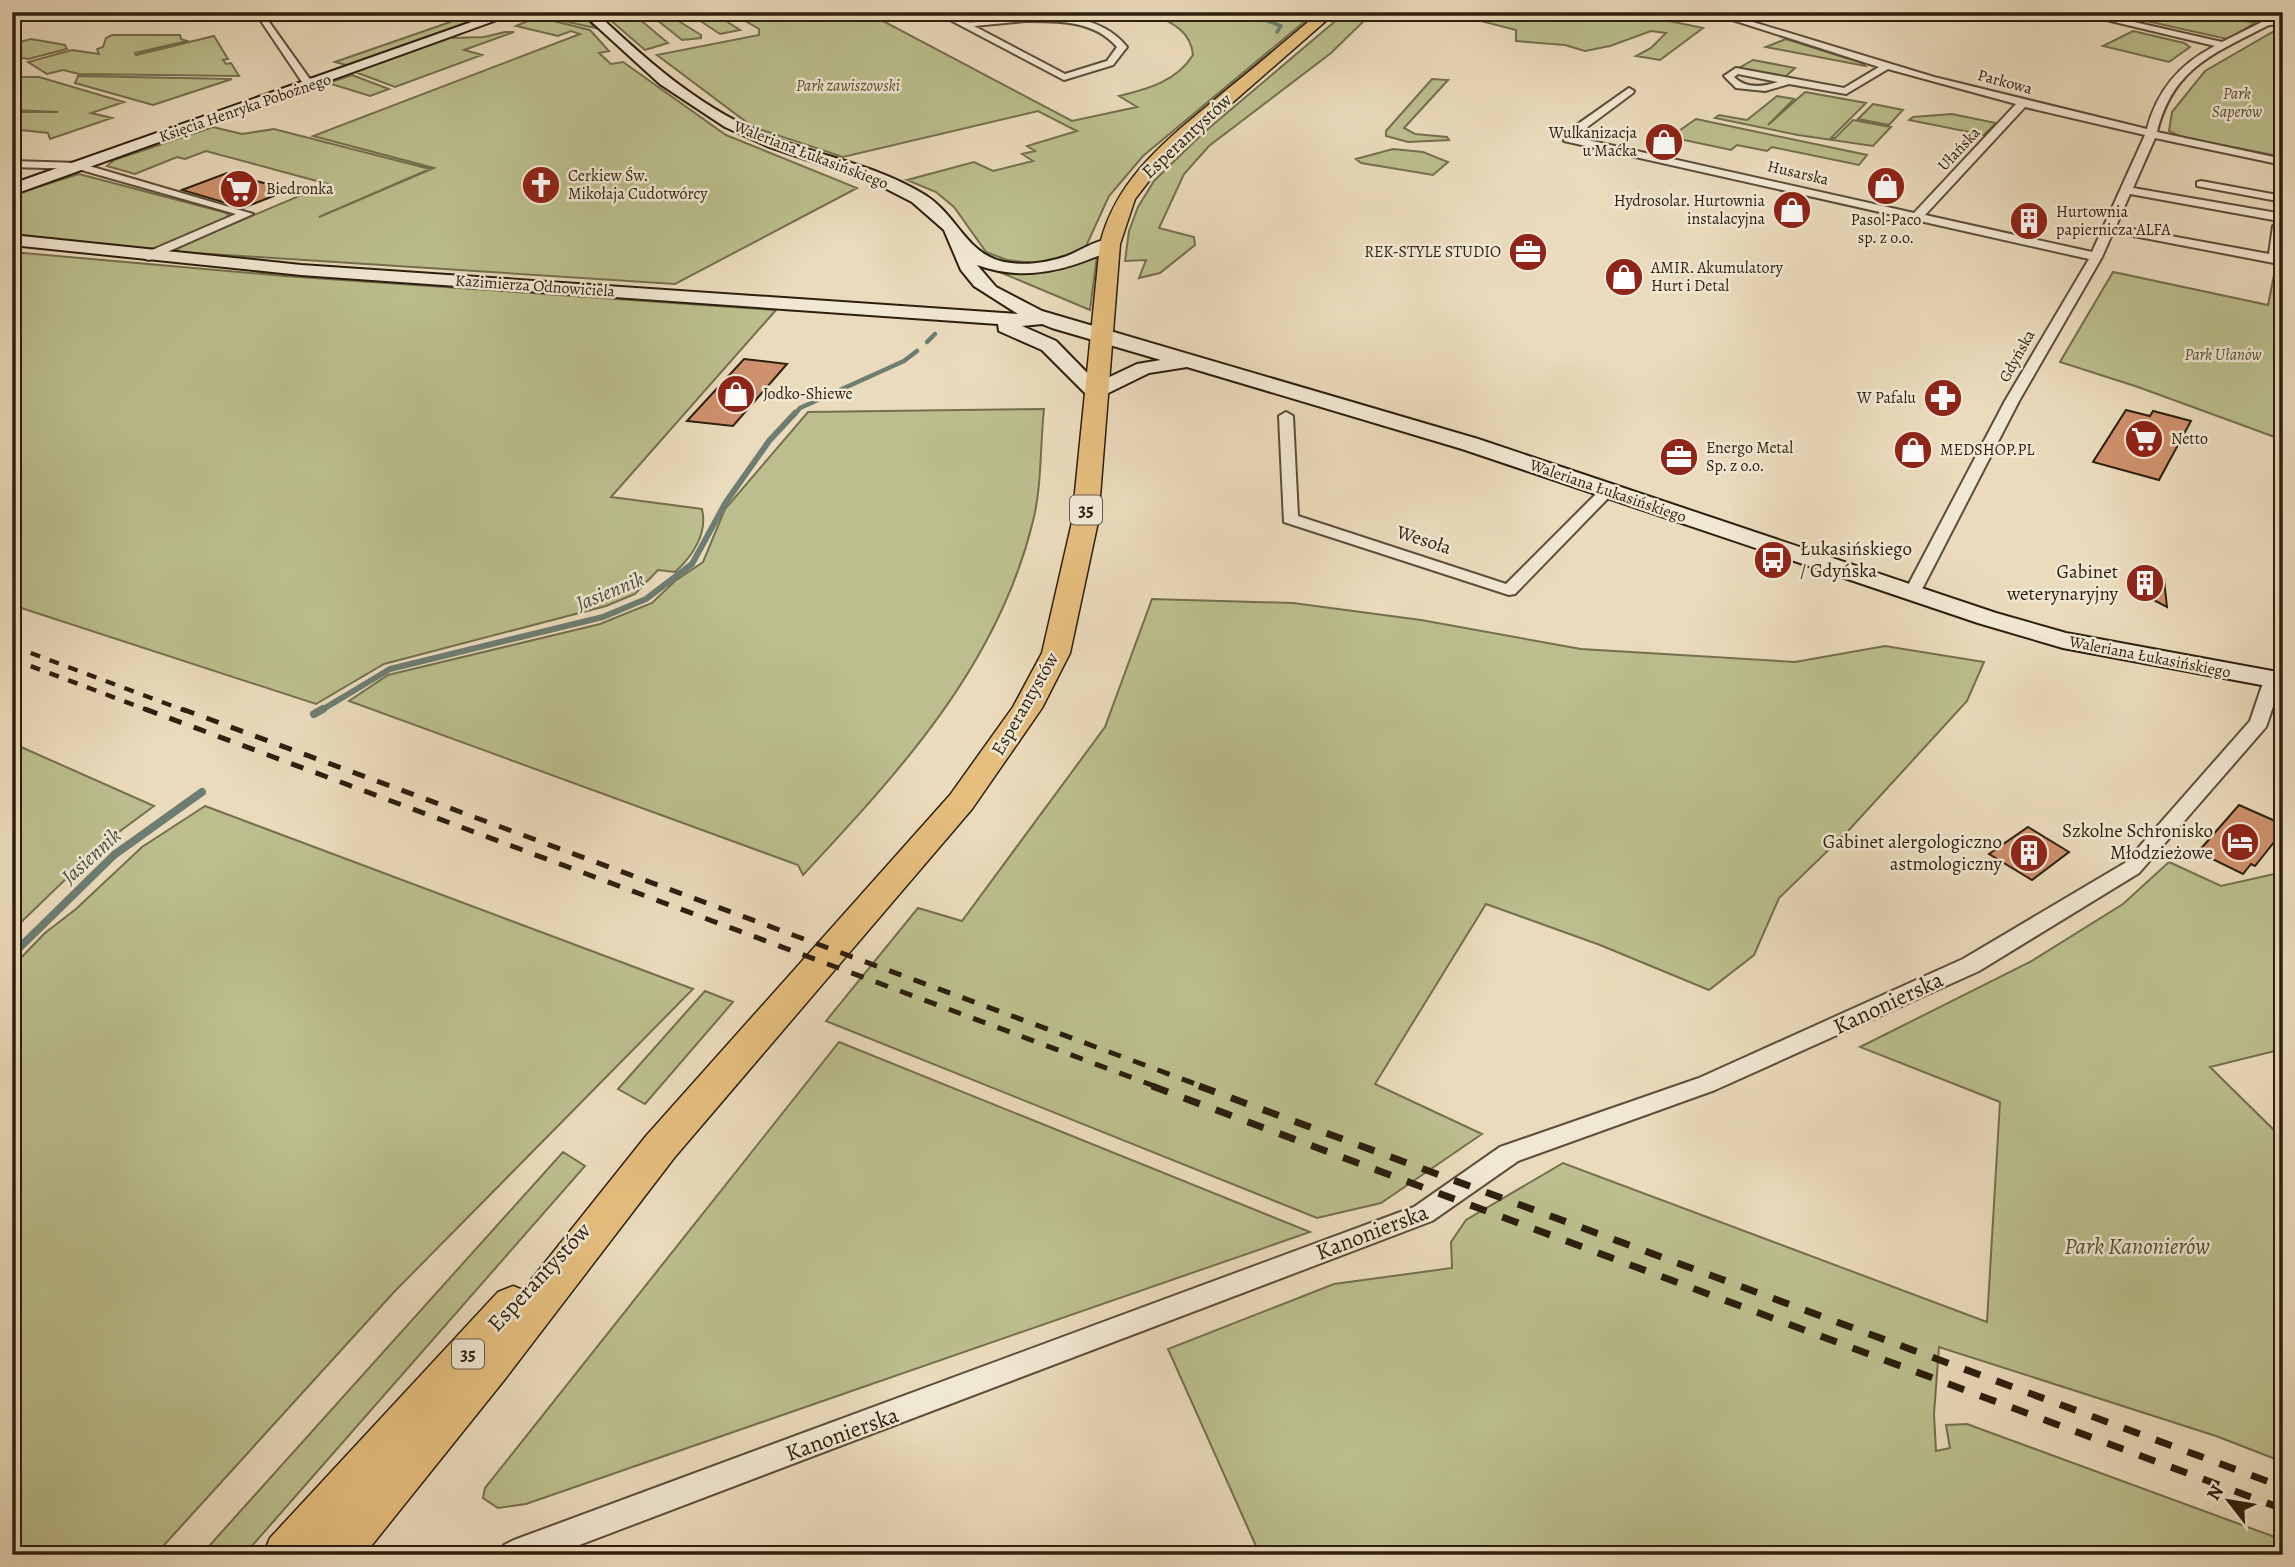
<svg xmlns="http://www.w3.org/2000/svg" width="2295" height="1567" viewBox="0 0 2295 1567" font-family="Alegreya,serif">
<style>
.green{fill:#bbbf8d;stroke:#746f4e;stroke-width:2}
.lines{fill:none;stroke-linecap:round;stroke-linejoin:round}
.stream-far3{stroke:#6d7d72;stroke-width:3.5}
.stream-far2{stroke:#6d7d72;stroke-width:4.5}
.stream-far1{stroke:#6d7d72;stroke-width:6}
.stream{stroke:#6d7d72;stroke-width:8}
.building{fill:#cf916d;stroke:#2c1f0e;stroke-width:2}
.street-casing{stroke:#5c4e3a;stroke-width:4}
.secondary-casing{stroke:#2c1f0e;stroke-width:4}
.primary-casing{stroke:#2c1f0e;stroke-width:3}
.street{fill:#f1e8d3;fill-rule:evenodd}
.secondary{fill:#f1e8d3;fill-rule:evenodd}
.primary{fill:#e5be7e;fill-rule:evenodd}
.rail-far2{stroke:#2c1f0e;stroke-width:4.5;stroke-dasharray:10 10;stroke-linecap:butt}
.rail-far1{stroke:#2c1f0e;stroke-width:5;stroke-dasharray:13 13;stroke-linecap:butt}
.rail{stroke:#2c1f0e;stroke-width:7;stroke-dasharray:17 17;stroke-linecap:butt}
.labels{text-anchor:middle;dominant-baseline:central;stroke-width:5;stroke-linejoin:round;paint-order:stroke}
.far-street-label{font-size:16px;fill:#2c1f0e;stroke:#f1e8d3}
.far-park-label{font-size:16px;font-style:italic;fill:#574f34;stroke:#f1e8d3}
.far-poi-label{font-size:16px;fill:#2c1f0e;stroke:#f1e8d3;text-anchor:start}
.shield{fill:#f1e8d3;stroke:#675b49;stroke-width:2}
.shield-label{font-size:18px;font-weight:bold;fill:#2c1f0e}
.street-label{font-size:19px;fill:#2c1f0e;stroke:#f1e8d3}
.poi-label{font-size:19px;fill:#2c1f0e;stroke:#f1e8d3;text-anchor:end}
.water-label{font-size:21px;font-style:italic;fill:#4c4e40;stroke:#f1e8d3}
.near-street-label{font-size:23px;fill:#2c1f0e;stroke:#f1e8d3}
.near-park-label{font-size:23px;font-style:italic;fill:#574f34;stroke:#f1e8d3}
</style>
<rect width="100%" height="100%" fill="#eadbbc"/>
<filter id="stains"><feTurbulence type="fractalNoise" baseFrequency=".00286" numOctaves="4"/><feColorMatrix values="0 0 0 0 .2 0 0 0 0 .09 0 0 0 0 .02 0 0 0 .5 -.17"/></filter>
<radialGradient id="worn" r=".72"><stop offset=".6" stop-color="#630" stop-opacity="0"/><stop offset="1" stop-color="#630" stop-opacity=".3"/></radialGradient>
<path class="green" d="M 479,12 L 507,12 L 342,69 L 338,68 L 346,65 L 335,62 Z
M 582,12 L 595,28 L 527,13 L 532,12 Z
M 601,12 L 631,12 L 668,43 L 645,50 Z
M 647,12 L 664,12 L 701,35 L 701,38 L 682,40 Z
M 687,12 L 712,12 L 740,30 L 720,34 Z
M 730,12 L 866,12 L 1072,121 L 1137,107 L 1119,96 C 1148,89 1177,81 1193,55 C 1191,30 1170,22 1149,12 L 1316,12 L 1143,156 L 1109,196 L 1087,244 L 1080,253 L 1040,264 L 1007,260 L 986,252 L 954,207 L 936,192 L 907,180 L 974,162 L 993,171 L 1033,161 L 1022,154 L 1035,151 L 1027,146 L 1077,131 L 1038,111 L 843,157 L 753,127 L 657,55 L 759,35 L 759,29 Z
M 1346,12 L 1373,12 L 1331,53 L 1209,146 L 1184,174 L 1159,228 L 1194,237 L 1195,245 L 1160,273 L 1139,278 L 1146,260 L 1125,261 L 1129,231 L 1138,207 L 1154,181 L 1202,134 Z
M 1466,12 L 1626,12 L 1703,28 L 1660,60 L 1636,56 L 1651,48 L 1666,33 L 1651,31 L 1610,46 L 1585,51 L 1565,45 L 1516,41 L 1516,30 L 1469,18 Z
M 2152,12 L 2202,12 L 2255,23 L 2227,39 L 2137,19 Z
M 537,17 L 590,30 L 609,51 L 599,53 L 611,64 L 623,62 L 726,135 L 857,188 L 675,284 L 180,252 L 176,250 L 187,243 L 328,184 L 206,151 L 185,159 L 177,157 L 135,174 L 107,166 L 114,160 L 213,127 L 242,134 L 274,129 L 430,169 L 319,217 L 434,168 L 313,136 L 580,34 L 571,31 L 558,36 L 516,26 Z
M 2283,26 L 2283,157 L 2181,137 L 2169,131 L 2172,112 L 2205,71 Z
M 2133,31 L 2184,43 L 2190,47 L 2169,62 L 2103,46 Z
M 505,32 L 514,32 L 464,50 L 482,55 L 395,87 L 355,72 L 450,38 L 484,37 Z
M 112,35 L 180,35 L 181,39 L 187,41 L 135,53 L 136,55 L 214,36 L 228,59 L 223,60 L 226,64 L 231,63 L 239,76 L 79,74 L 63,70 L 47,74 L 28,62 L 72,50 L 99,54 L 97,49 L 103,47 L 106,38 Z
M 31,39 L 65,45 L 67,49 L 28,59 L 12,56 L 12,44 Z
M 1786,39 L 1862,63 L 1865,66 L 1766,47 Z
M 1753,60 L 1795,68 L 1784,78 L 1737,69 Z
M 352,75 L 389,89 L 370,96 L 328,83 Z
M 78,76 L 232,79 L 153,105 L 75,83 Z
M 12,77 L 39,77 L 124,102 L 91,113 L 112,118 L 50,139 L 48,133 L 12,129 L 12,112 L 58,112 L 12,110 Z
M 1432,79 L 1448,80 L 1404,128 L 1415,134 L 1447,137 L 1449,140 L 1408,142 L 1386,136 L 1386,131 Z
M 1805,92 L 1866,103 L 1831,138 L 1835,138 L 1853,120 L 1891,127 L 1873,146 L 1798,135 L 1715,118 L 1719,115 L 1747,120 L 1777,96 L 1794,99 L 1768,125 Z
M 1873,104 L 1903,110 L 1889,125 L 1858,119 Z
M 1952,114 L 1996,123 L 1984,135 L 1909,120 L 1913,117 Z
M 1696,119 L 1867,155 L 1859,165 L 1772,147 L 1767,151 L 1737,145 L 1731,150 L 1670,137 Z
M 1393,149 L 1423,152 L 1448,162 L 1433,175 L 1361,163 L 1356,159 Z
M 79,174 L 227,213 L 229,218 L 149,251 L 12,234 L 12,195 Z
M 2283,230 L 2283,440 L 2138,387 L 2060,362 L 2113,272 L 2268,305 Z
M 12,252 L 284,276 L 776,310 L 611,497 L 702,509 C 708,533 692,557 675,572 L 658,570 L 635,594 L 606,606 L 384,664 L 316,704 L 12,605 Z
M 1097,256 L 1090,310 L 990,268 C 1030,273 1060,272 1097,256 Z
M 1044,409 C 1040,445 1042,486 1033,521 C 998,665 901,770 803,875 L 798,865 L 349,701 L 388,675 L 600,624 L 652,603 L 675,581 L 703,562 L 725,509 L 808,412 Z
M 1152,599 L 1293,603 L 1421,620 L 1581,649 L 1795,662 L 1885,646 L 1984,662 L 1967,701 L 1848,831 L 1779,898 L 1754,955 L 1709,990 L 1600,945 L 1486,904 L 1375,1084 L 1482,1134 L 1381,1203 L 1317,1218 L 826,1021 L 918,908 L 962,921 L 1105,727 Z
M 12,743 L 154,806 L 100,846 L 12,931 Z
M 205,806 L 693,989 L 395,1291 L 155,1555 L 12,1555 L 12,967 L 45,933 L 76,909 L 142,847 Z
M 2169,862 L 2221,886 L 2283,872 L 2283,1049 L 2210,1067 L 2283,1139 L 2283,1462 L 2216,1436 L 1939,1347 L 1934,1414 L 1936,1451 L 1950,1448 L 1946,1425 L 1967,1424 L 2283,1540 L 2283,1555 L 1260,1555 L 1168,1349 L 1334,1284 L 1452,1268 L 1451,1242 L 1466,1220 L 1563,1163 L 1987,1322 L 2000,1102 L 1860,1047 L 2030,962 L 2123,904 Z
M 705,991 L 733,1002 L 645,1104 L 618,1089 Z
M 839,1042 L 1310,1232 L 526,1504 L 498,1508 L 483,1498 L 485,1488 Z
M 563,1152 L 585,1166 L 244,1555 L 201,1555 Z"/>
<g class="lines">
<path class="stream-far3" d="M 1245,12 L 1281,26 L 1277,32"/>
<path class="stream-far2" d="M 927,342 L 935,334
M 794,415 L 800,408 L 904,361 L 917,351"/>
<path class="stream-far1" d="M 320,711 L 390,669 L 603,617 L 646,599 L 692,564 L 726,502 L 769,441 L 795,413"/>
<path class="stream" d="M 314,714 L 323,709
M 12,955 L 114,855 L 202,792"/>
</g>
<path class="building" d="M 227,173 L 289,190 L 243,208 L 182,190 Z
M 744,359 L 787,364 L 733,426 L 687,421 Z
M 2126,410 L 2150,416 L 2153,411 L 2191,421 L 2159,480 L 2093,462 Z
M 2143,575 L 2164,580 L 2167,607 L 2146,596 Z
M 2239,805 L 2282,824 L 2274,835 L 2278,837 L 2255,866 L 2251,864 L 2243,874 L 2198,852 Z
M 2028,827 L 2069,852 L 2032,880 L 1989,854 Z"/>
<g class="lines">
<g class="street-casing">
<path id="street" d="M 12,12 L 262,12 L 309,78 L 321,83 L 316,86 L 302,82 L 259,18 L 12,18 Z
M 935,12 C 948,12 954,20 965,22 C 975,24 989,19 998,18 C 1041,14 1098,10 1127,47 L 1113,65 L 1064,80 ZM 1025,21 C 1058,21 1094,20 1117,47 L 1107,61 L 1065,74 L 974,26 Z
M 1720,12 L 1934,77 L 2147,129 C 2157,91 2179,64 2215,46 L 2073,12 L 2090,12 L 2222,42 L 2264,21 L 2283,18 L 2283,24 L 2269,25 C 2215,53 2173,67 2157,132 L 2283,159 L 2283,165 L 2155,138 L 2133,188 L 2283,214 L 2280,259 L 2274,263 L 2113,232 L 2102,257 L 2019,401 L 1918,597 L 1906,597 L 1904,593 L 2005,401 L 2089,259 L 1564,141 L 1568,131 L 1629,88 L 1634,91 L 1633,93 L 1574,137 L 1914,213 L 2016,104 L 1888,69 L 1846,94 L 1789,84 L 1765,91 L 1736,88 L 1724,76 L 1736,68 L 1844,88 L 1879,67 L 1720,16 ZM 1738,74 L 1778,82 C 1763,87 1746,89 1734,77 ZM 2025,107 L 2145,135 L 2092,252 L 1925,215 ZM 2130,194 L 2279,221 L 2273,226 L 2269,254 L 2116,226 Z
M 12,161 L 79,163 L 253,214 L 149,260 L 145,259 L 145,253 L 236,214 L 78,169 L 12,167 Z
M 2201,181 L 2283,196 L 2283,202 L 2197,186 L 2197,182 Z
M 1286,412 L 1293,416 L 1298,516 L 1506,584 L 1602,488 L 1612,488 L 1615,491 L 1515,594 L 1509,595 L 1284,522 L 1279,416 Z
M 2273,675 L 2282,680 L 2266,727 L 2139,873 L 1979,971 L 1715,1090 L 1518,1161 L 1432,1221 L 553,1555 L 499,1555 L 504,1545 L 514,1540 L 1414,1207 L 1500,1147 L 1699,1078 L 1963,959 L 2125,863 L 2250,721 L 2264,680 Z"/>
</g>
<g class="secondary-casing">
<path id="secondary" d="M 500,12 L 519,12 L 12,195 L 12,184 Z
M 581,12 L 595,12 C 644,58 695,104 757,131 C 812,155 874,163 925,195 C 957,215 966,254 1004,262 C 1025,266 1047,263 1067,256 C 1081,251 1101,236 1116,240 L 1119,244 C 1112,252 1100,255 1090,259 C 1052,274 1016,279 977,265 L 996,287 L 1042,311 L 1478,439 L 1996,613 L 2066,633 L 2283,673 L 2283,689 L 2063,648 L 1978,623 L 1462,449 L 1187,367 L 1149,373 L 1102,396 L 1088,396 L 1042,350 L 999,331 L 998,324 L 301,275 L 12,245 L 12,235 L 301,265 L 1018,314 L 974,286 L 961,270 L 944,230 L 912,202 L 875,183 L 767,146 L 725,127 L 660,84 ZM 1042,324 L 1052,328 L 1161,360 L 1137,364 L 1097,383 L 1056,341 L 1022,326 Z"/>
</g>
<g class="primary-casing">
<path id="primary" d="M 1320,12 L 1336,12 L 1162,164 L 1135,199 L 1120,244 L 1098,522 L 1070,653 L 1042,708 L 972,809 L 674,1158 L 505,1379 L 364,1555 L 263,1555 L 270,1538 L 498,1292 L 513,1286 L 523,1290 L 646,1136 L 950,795 L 1013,707 L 1042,653 L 1072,522 L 1100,244 C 1117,175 1172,136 1224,92 C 1256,66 1288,39 1320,12 Z"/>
</g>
<use href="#street" class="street"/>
<use href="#secondary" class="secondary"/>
<use href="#primary" class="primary"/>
<path class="rail-far2" d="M 12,646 L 186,711
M 12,659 L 150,711"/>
<path class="rail-far1" d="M 145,709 L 1157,1087
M 182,709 L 1204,1087"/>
<path class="rail" d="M 1152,1086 L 2283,1509
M 1199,1086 L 2283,1487"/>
</g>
<defs>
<g id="shop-disc" transform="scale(2.0125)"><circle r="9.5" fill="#8f2418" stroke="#f1e8d3"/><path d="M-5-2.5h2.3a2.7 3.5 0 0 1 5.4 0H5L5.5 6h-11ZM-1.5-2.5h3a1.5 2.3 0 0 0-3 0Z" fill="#fff"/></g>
<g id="church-disc" transform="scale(2.0125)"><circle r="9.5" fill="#8f2418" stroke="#f1e8d3"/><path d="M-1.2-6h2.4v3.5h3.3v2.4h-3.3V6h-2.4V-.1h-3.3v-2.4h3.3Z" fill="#fff"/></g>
<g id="supermarket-disc" transform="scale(2.0125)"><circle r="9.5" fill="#8f2418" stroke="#f1e8d3"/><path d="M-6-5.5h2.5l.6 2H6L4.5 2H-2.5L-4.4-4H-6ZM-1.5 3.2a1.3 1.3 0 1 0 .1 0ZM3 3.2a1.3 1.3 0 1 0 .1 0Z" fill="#fff"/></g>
<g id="building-disc" transform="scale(2.0125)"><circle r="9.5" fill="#8f2418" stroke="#f1e8d3"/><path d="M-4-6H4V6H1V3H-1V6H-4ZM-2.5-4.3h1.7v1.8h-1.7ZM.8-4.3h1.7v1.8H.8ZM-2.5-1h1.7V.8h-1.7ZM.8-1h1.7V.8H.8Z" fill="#fff"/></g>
<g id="office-disc" transform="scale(2.0125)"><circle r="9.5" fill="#8f2418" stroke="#f1e8d3"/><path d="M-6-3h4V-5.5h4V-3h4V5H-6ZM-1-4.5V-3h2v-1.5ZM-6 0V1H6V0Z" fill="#fff"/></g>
<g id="pharmacy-disc" transform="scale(2.0125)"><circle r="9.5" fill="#8f2418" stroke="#f1e8d3"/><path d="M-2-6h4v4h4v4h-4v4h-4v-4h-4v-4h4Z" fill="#fff"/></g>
<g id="bus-disc" transform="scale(2.0125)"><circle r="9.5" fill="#8f2418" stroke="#f1e8d3"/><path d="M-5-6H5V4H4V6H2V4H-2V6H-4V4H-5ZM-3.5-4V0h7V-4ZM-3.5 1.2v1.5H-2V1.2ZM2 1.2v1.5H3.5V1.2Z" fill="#fff"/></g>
<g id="hotel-disc" transform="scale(2.0125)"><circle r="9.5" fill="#8f2418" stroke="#f1e8d3"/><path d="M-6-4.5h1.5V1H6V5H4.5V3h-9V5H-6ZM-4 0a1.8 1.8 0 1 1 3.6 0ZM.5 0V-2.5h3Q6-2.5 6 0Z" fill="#fff"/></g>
</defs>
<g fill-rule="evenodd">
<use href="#shop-disc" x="1664" y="142"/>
<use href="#church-disc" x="541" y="185"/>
<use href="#shop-disc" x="1886" y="186"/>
<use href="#supermarket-disc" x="239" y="189"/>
<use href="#shop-disc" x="1792" y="210"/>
<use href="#building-disc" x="2029" y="221"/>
<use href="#office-disc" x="1528" y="252"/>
<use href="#shop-disc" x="1624" y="277"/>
<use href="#shop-disc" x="736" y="394"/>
<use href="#pharmacy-disc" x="1943" y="398"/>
<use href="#supermarket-disc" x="2144" y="439"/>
<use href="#shop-disc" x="1913" y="450"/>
<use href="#office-disc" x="1679" y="457"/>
<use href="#bus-disc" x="1773" y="560"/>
<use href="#building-disc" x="2145" y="583"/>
<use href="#hotel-disc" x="2240" y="842"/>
<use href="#building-disc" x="2029" y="853"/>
</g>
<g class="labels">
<g class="far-street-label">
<text transform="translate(2005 82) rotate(15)">Parkowa</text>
<text transform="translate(245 108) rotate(-19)">Księcia Henryka Pobożnego</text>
<text transform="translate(1959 149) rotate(-47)">Ułańska</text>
<text transform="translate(811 155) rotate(21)">Waleriana Łukasińskiego</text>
<text transform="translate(1798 173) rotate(13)">Husarska</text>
<text transform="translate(535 286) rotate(4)">Kazimierza Odnowiciela</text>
<text transform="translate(2017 356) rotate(-61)">Gdyńska</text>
<text transform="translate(1608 491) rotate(19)">Waleriana Łukasińskiego</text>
<text transform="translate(2150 657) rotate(11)">Waleriana Łukasińskiego</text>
</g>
<g class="far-park-label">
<text x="848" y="86">Park zawiszowski</text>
<text x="2237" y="94">Park<tspan x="2237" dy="18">Saperów</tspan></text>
<text x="2223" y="355">Park Ułanów</text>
</g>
<g class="far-poi-label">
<text x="1637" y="133" text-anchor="end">Wulkanizacja<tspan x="1637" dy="18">u Maćka</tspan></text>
<text x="568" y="176">Cerkiew Św.<tspan x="568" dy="18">Mikołaja Cudotwórcy</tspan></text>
<text x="266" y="189">Biedronka</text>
<text x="1765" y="201" text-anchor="end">Hydrosolar. Hurtownia<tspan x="1765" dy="18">instalacyjna</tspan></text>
<text x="2056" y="212">Hurtownia<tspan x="2056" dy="18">papiernicza ALFA</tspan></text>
<text x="1886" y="220" text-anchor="middle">Pasol-Paco<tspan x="1886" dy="18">sp. z o.o.</tspan></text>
<text x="1501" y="252" text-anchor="end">REK-STYLE STUDIO</text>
<text x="1651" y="268">AMIR. Akumulatory<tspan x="1651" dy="18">Hurt i Detal</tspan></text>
<text x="763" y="394">Jodko-Shiewe</text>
<text x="1916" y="398" text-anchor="end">W Pafalu</text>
<text x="2171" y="439">Netto</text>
<text x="1706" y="448">Energo Metal<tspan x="1706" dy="18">Sp. z o.o.</tspan></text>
<text x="1940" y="450">MEDSHOP.PL</text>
</g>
<g class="shield">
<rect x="1070" y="495.5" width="32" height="29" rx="5"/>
<rect x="452" y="1339.5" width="32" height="29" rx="5"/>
</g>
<g class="shield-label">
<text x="1086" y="510">35</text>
<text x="468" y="1354">35</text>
</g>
<g class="street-label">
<text transform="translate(1187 136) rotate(-43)">Esperantystów</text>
<text transform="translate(1424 540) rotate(18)">Wesoła</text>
<text transform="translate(1025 704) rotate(-60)">Esperantystów</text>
</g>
<g class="poi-label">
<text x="1800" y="549" text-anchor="start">Łukasińskiego<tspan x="1800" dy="22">/ Gdyńska</tspan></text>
<text x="2118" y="572">Gabinet<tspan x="2118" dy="22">weterynaryjny</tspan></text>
<text x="2213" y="831">Szkolne Schronisko<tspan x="2213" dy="22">Młodzieżowe</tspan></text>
<text x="2002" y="842">Gabinet alergologiczno<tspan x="2002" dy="22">astmologiczny</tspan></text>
</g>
<g class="water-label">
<text transform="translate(610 591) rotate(-22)">Jasiennik</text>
<text transform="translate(91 856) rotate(-42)">Jasiennik</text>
</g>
<g class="near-street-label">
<text transform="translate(1888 1003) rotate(-25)">Kanonierska</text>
<text transform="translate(1372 1232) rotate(-21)">Kanonierska</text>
<text transform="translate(539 1277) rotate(-47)">Esperantystów</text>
<text transform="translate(842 1434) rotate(-20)">Kanonierska</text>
</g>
<g class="near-park-label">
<text x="2137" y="1246">Park Kanonierów</text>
</g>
</g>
<rect width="2295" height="1567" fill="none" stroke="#eadbbc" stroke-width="42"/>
<rect x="14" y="14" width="2267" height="1539" fill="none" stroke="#2c1f0e" stroke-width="3.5"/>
<rect x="21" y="21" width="2253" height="1525" fill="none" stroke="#2c1f0e" stroke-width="2"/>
<g transform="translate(2229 1501) rotate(301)" stroke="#f1e8d3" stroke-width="5" paint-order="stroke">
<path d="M0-5L12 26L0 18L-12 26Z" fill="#2c1f0e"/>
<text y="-10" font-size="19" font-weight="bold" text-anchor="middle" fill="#2c1f0e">N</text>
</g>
<rect width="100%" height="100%" filter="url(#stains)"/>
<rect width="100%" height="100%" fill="url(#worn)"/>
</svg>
